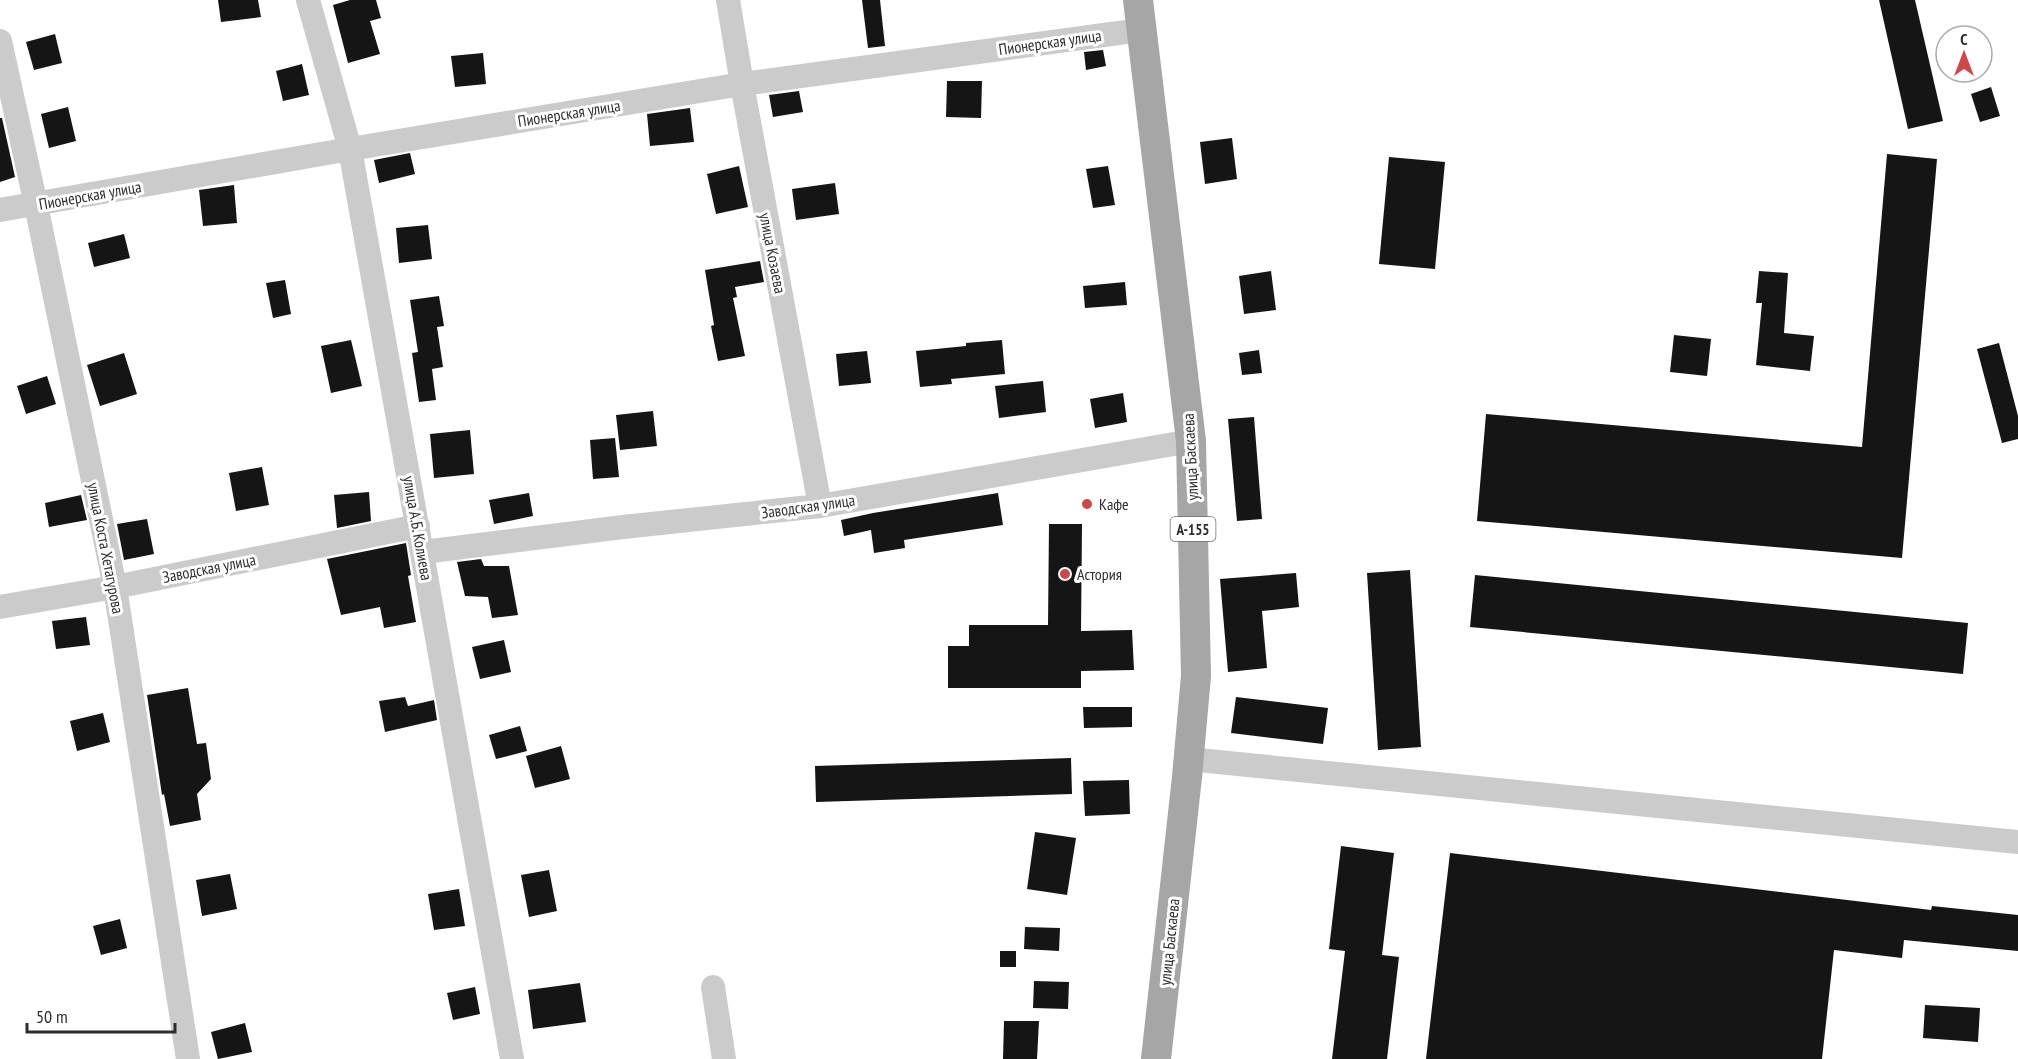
<svg xmlns="http://www.w3.org/2000/svg" width="2018" height="1059" viewBox="0 0 2018 1059" font-family="'PT Sans Narrow',sans-serif">
<style>
.building{fill:#151515}
.lines{fill:none;stroke-linecap:round;stroke-linejoin:round}
.minor{stroke:#cbcbcb;stroke-width:24}
.major{stroke:#a6a6a6;stroke-width:30}
.poi-dot{fill:#cf4847;stroke:#fff;stroke-width:2}
.labels{text-anchor:middle;dominant-baseline:central;stroke-width:6;stroke-linejoin:round;paint-order:stroke}
.shield{fill:#fff;stroke:#6d6d6d;stroke-width:1.5}
.shield-label{font-size:15px;font-weight:bold;fill:#2e2e2e}
.street-label{font-size:16px;fill:#2e2e2e;stroke:#fff}
.poi-label{font-size:16px;fill:#2e2e2e;stroke:#fff;text-anchor:start}
</style>
<rect width="100%" height="100%" fill="#fff"/>
<path class="building" d="M 218,0 L 258,0 L 261,17 L 221,22 Z
M 350,0 L 376,0 L 381,18 L 370,21 L 380,54 L 348,63 L 333,5 Z
M 862,0 L 880,0 L 885,46 L 868,48 Z
M 1879,0 L 1915,0 L 1943,121 L 1908,129 Z
M 55,34 L 62,63 L 34,70 L 26,42 Z
M 1103,50 L 1106,66 L 1086,70 L 1084,52 Z
M 483,53 L 486,84 L 455,87 L 451,56 Z
M 302,64 L 309,95 L 283,101 L 276,71 Z
M 947,81 L 982,81 L 981,118 L 946,117 Z
M 1991,87 L 2000,116 L 1980,122 L 1971,94 Z
M 799,91 L 803,112 L 773,117 L 769,95 Z
M 68,107 L 76,141 L 49,148 L 41,114 Z
M 690,108 L 694,142 L 650,146 L 647,114 Z
M 0,118 L 2,118 L 15,177 L 0,182 Z
M 1232,138 L 1237,179 L 1205,184 L 1200,142 Z
M 410,153 L 415,174 L 379,183 L 374,160 Z
M 1887,154 L 1937,159 L 1902,558 L 1477,521 L 1486,414 L 1862,447 Z
M 1389,157 L 1445,162 L 1435,269 L 1379,264 Z
M 739,166 L 748,207 L 716,214 L 707,174 Z
M 1108,166 L 1115,205 L 1093,208 L 1086,169 Z
M 835,183 L 839,214 L 796,220 L 792,189 Z
M 234,185 L 237,223 L 203,226 L 199,190 Z
M 428,225 L 432,259 L 399,263 L 396,228 Z
M 124,234 L 130,258 L 94,267 L 88,243 Z
M 760,261 L 764,282 L 735,287 L 737,297 L 733,298 L 745,356 L 718,361 L 711,326 L 714,325 L 705,270 Z
M 1271,271 L 1276,310 L 1244,314 L 1239,276 Z
M 1759,271 L 1788,273 L 1784,333 L 1814,336 L 1810,371 L 1756,365 L 1762,303 L 1756,303 Z
M 285,280 L 291,314 L 273,318 L 266,283 Z
M 1125,282 L 1127,305 L 1085,308 L 1083,286 Z
M 439,296 L 444,326 L 437,327 L 443,367 L 432,369 L 436,400 L 419,402 L 412,353 L 418,352 L 410,300 Z
M 1674,335 L 1711,339 L 1707,376 L 1670,372 Z
M 351,340 L 362,386 L 331,393 L 321,346 Z
M 1002,340 L 1005,374 L 951,379 L 952,384 L 920,387 L 916,351 L 966,346 L 966,343 Z
M 1999,343 L 2018,416 L 2018,439 L 2002,443 L 1977,349 Z
M 1259,350 L 1262,373 L 1242,375 L 1239,353 Z
M 867,351 L 871,383 L 839,386 L 836,354 Z
M 124,353 L 137,394 L 100,406 L 87,365 Z
M 47,376 L 56,404 L 26,414 L 17,386 Z
M 1043,381 L 1046,412 L 999,418 L 995,386 Z
M 1123,393 L 1127,422 L 1095,428 L 1090,399 Z
M 653,411 L 657,446 L 620,450 L 616,415 Z
M 1254,417 L 1262,519 L 1237,521 L 1228,419 Z
M 470,430 L 474,474 L 434,478 L 430,434 Z
M 615,438 L 619,477 L 593,479 L 590,440 Z
M 262,467 L 269,505 L 236,511 L 229,473 Z
M 369,492 L 371,521 L 337,528 L 334,495 Z
M 529,493 L 533,516 L 494,524 L 489,500 Z
M 998,493 L 1003,525 L 904,540 L 905,548 L 874,553 L 871,530 L 844,536 L 841,520 L 873,513 Z
M 81,495 L 87,520 L 49,527 L 45,503 Z
M 147,519 L 154,554 L 124,560 L 117,524 Z
M 1049,524 L 1082,524 L 1081,631 L 1132,630 L 1134,670 L 1081,671 L 1081,688 L 948,688 L 948,646 L 969,646 L 969,625 L 1048,625 Z
M 406,543 L 411,575 L 408,576 L 416,622 L 384,628 L 380,607 L 341,615 L 327,559 Z
M 481,559 L 484,566 L 509,566 L 518,615 L 492,618 L 488,597 L 465,596 L 457,562 Z
M 1410,570 L 1421,747 L 1378,750 L 1367,573 Z
M 1296,573 L 1299,607 L 1262,611 L 1267,668 L 1228,672 L 1220,579 Z
M 1475,575 L 1968,623 L 1963,674 L 1470,627 Z
M 86,617 L 90,645 L 56,649 L 52,621 Z
M 504,640 L 511,672 L 480,679 L 472,647 Z
M 188,688 L 197,744 L 206,743 L 211,779 L 197,794 L 201,820 L 170,826 L 164,794 L 162,795 L 147,695 Z
M 405,697 L 408,706 L 434,700 L 437,720 L 385,732 L 379,701 Z
M 1236,697 L 1328,708 L 1323,744 L 1231,733 Z
M 1083,707 L 1132,707 L 1132,727 L 1084,728 Z
M 103,713 L 110,742 L 77,751 L 70,721 Z
M 520,726 L 527,751 L 496,759 L 489,735 Z
M 561,746 L 570,779 L 535,788 L 526,756 Z
M 1071,758 L 1072,794 L 816,802 L 815,766 Z
M 1129,780 L 1130,814 L 1085,816 L 1083,781 Z
M 1035,832 L 1076,838 L 1067,895 L 1027,889 Z
M 1341,846 L 1394,853 L 1382,955 L 1399,957 L 1387,1059 L 1332,1059 L 1345,951 L 1329,949 Z
M 1450,853 L 1931,910 L 1932,906 L 2018,915 L 2018,951 L 1904,940 L 1902,958 L 1834,950 L 1822,1059 L 1426,1059 Z
M 549,870 L 557,911 L 529,917 L 521,875 Z
M 230,874 L 237,909 L 202,916 L 196,880 Z
M 459,889 L 465,926 L 434,930 L 428,894 Z
M 120,919 L 127,948 L 101,955 L 93,926 Z
M 1025,927 L 1060,928 L 1059,951 L 1024,949 Z
M 1000,951 L 1016,951 L 1016,967 L 1000,967 Z
M 1034,981 L 1069,982 L 1068,1009 L 1033,1008 Z
M 580,983 L 586,1022 L 533,1029 L 528,990 Z
M 475,987 L 480,1014 L 453,1020 L 447,993 Z
M 1925,1005 L 1980,1008 L 1978,1042 L 1923,1038 Z
M 1004,1021 L 1039,1021 L 1037,1059 L 1003,1059 Z
M 245,1023 L 252,1052 L 218,1059 L 211,1032 Z"/>
<g class="lines">
<path class="minor" d="M 308,0 L 350,149 L 512,1059
M 728,0 L 742,84 L 820,506
M 0,41 L 36,205 L 115,587 L 188,1059
M 0,210 L 350,149 L 742,84 L 1141,30
M 423,552 L 623,527 L 820,506 L 1191,441
M 0,607 L 115,587 L 418,526
M 1188,759 L 2018,842
M 713,987 L 724,1059"/>
<path class="major" d="M 1138,0 L 1191,441 L 1196,676 L 1187,777 L 1156,1059"/>
</g>
<g class="poi-dot">
<circle cx="1087" cy="504" r="6"/>
<circle cx="1065" cy="574" r="6"/>
</g>
<g class="labels">
<rect class="shield" x="1170.5" y="517" width="45" height="24" rx="4.5"/>
<g class="shield-label">
<text x="1193" y="529">А-155</text>
</g>
<g class="street-label">
<text transform="translate(1050 42) rotate(-8)">Пионерская улица</text>
<text transform="translate(569 113) rotate(-9)">Пионерская улица</text>
<text transform="translate(90 195) rotate(-10)">Пионерская улица</text>
<text transform="translate(773 253) rotate(79)">улица Козаева</text>
<text transform="translate(1190 457) rotate(-93)">улица Баскаева</text>
<text transform="translate(808 506) rotate(-8)">Заводская улица</text>
<text transform="translate(418 528) rotate(80)">улица А.Б. Колиева</text>
<text transform="translate(106 548) rotate(79)">улица Коста Хетагурова</text>
<text transform="translate(209 568) rotate(-11)">Заводская улица</text>
<text transform="translate(1169 942) rotate(-84)">улица Баскаева</text>
</g>
<g class="poi-label">
<text x="1099" y="504">Кафе</text>
<text x="1077" y="574">Астория</text>
</g>
</g>
<g transform="translate(1964 54)"><circle r="28" fill="#ffffff" stroke="#ababab" stroke-width="1.5"/>
<path d="M0-4.5L10 22L0 15L-10 22Z" fill="#cf4847"/>
<text y="-9" font-size="16" font-weight="bold" text-anchor="middle" fill="#2e2e2e">С</text>
</g>
<path d="M27 1023v9h148v-9" fill="none" stroke="#2e2e2e" stroke-width="3"/>
<text x="36" y="1023" font-size="18" fill="#2e2e2e" stroke="#ffffff" stroke-width="4.5" paint-order="stroke">50 m</text>
</svg>
